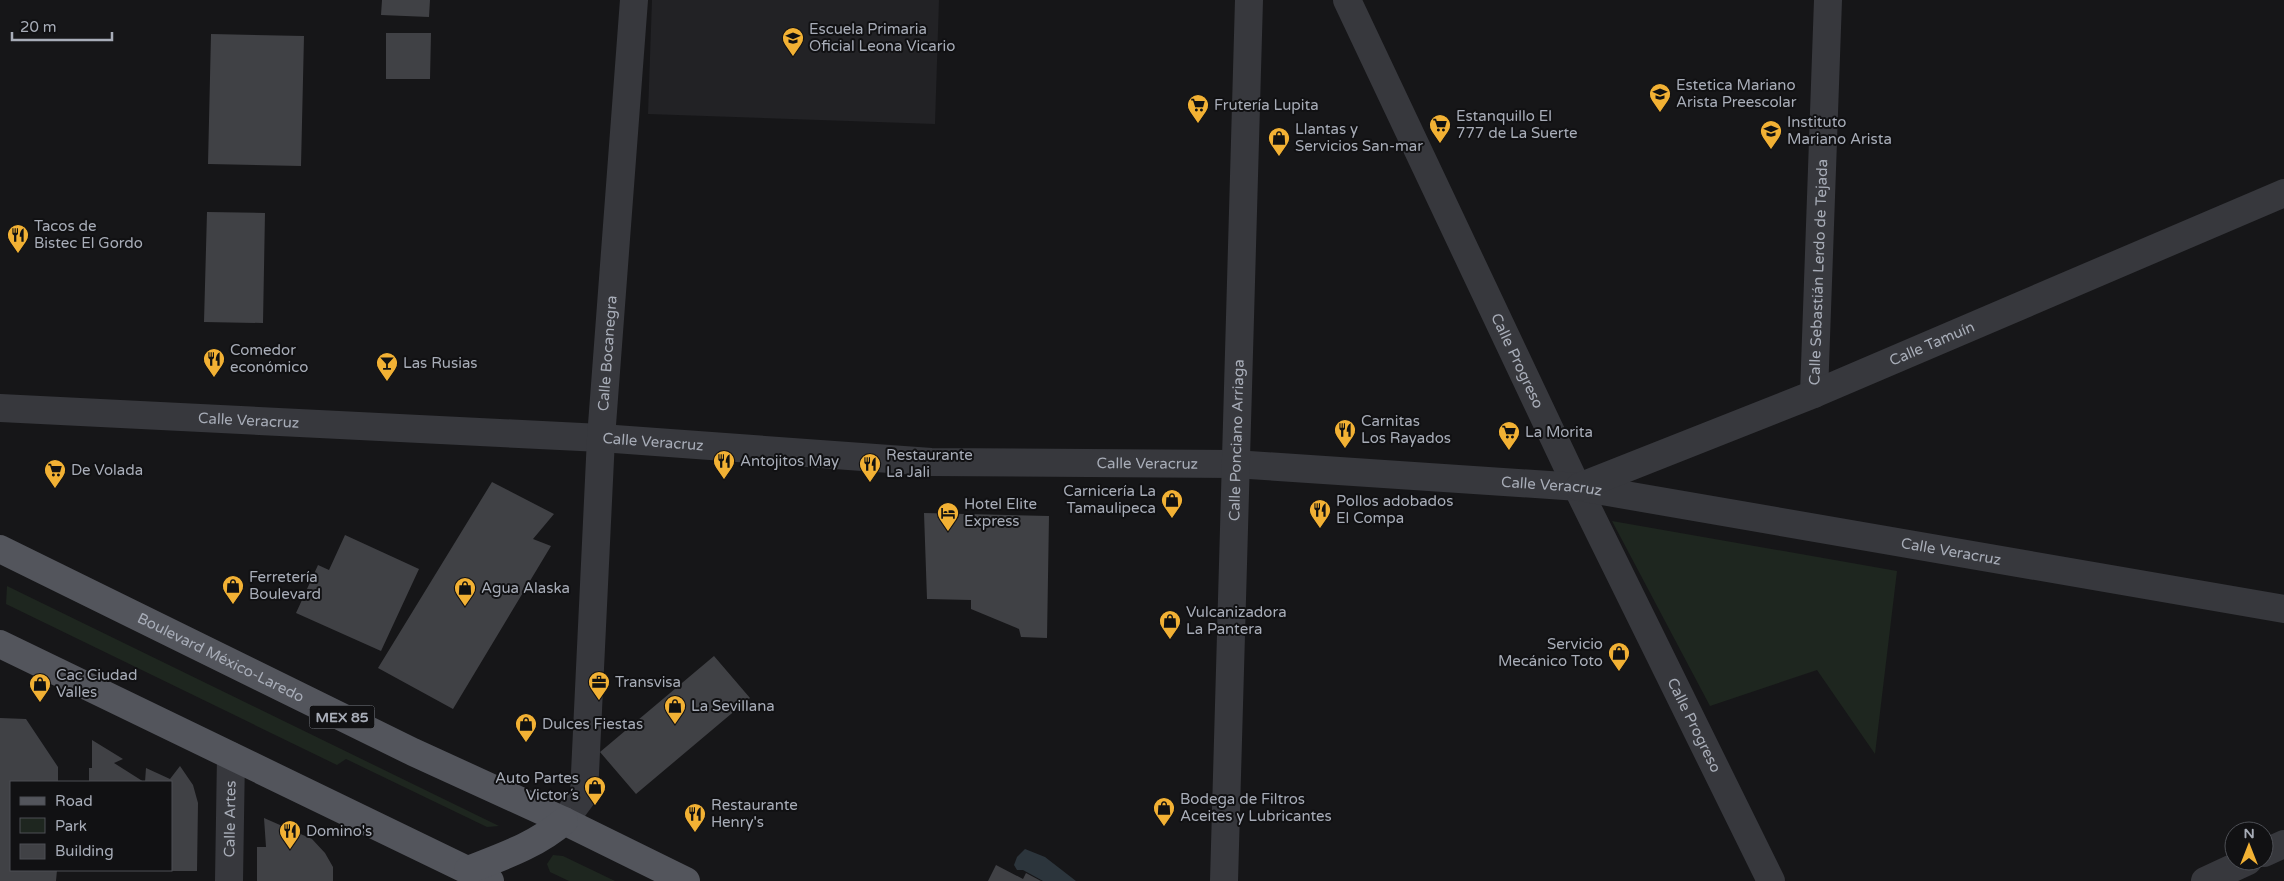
<svg xmlns="http://www.w3.org/2000/svg" width="2284" height="881" viewBox="0 0 2284 881" font-family="'Varela Round',sans-serif">
<style>
.built{fill:#222225}
.green{fill:#1e261f}
.water{fill:#2c353c}
.building{fill:#404145}
.lines{fill:none;stroke-linecap:round;stroke-linejoin:round}
.minor{stroke:#37383d;stroke-width:28}
.major{stroke:#53555c;stroke-width:28}
.labels{text-anchor:middle;dominant-baseline:central;stroke-width:4;stroke-linejoin:round;paint-order:stroke}
.shield{fill:#111113;stroke:#7b7e86;stroke-width:1}
.shield-label{font-size:14px;font-weight:bold;fill:#a8adb8}
.poi-label{font-size:15px;fill:#a8adb8;stroke:#111113;text-anchor:start}
.street-label{font-size:15px;fill:#a8adb8;stroke:#111113}
</style>
<rect width="100%" height="100%" fill="#161618"/>
<path class="built" d="M 652,0 L 939,0 L 935,124 L 648,114 Z"/>
<path class="green" d="M 1612,521 L 1897,571 L 1875,754 L 1817,670 L 1710,706 Z
M 7,586 L 499,826 L 487,827 L 346,759 L 337,765 L 6,604 Z
M 553,855 L 563,856 L 615,881 L 569,881 L 550,872 L 547,864 Z"/>
<path class="water" d="M 1025,849 L 1045,857 L 1076,881 L 1043,881 L 1023,870 L 1017,870 L 1014,865 L 1017,857 Z"/>
<path class="building" d="M 382,0 L 430,0 L 429,17 L 381,15 Z
M 386,33 L 431,33 L 430,79 L 386,79 Z
M 211,34 L 304,36 L 301,166 L 208,164 Z
M 207,212 L 265,213 L 263,323 L 204,322 Z
M 492,482 L 554,514 L 533,539 L 551,546 L 453,709 L 378,668 Z
M 924,513 L 1049,516 L 1047,638 L 1021,637 L 1019,629 L 971,609 L 971,600 L 927,599 Z
M 345,535 L 419,569 L 381,651 L 296,613 L 318,565 L 329,570 Z
M 714,656 L 750,698 L 636,794 L 600,752 Z
M 0,718 L 26,719 L 58,767 L 58,782 L 11,782 L 11,870 L 57,870 L 56,881 L 0,881 Z
M 92,740 L 123,759 L 114,763 L 144,782 L 89,782 L 89,768 L 92,768 Z
M 180,766 L 193,785 L 198,803 L 197,871 L 171,871 L 171,782 L 145,782 L 146,768 L 170,779 Z
M 264,818 L 312,839 L 325,853 L 333,867 L 333,881 L 257,881 L 257,847 L 266,847 Z
M 996,865 L 1023,879 L 1026,873 L 1041,881 L 988,881 Z"/>
<g class="lines">
<g class="minor">
<path id="s1" d="M 1347,0 L 1577,487 L 1771,881"/>
<path id="s2" d="M 1814,394 L 1828,0"/>
<path id="s3" d="M 0,408 L 601,438 L 931,462 L 1234,464 L 1579,487 L 2284,609"/>
<path id="s4" d="M 1579,487 L 1814,394 L 2284,193"/>
<path id="s5" d="M 564,821 L 584,794 L 601,438 L 634,0"/>
<path d="M 2264,853 L 2284,844"/>
<path id="s6" d="M 229,881 L 231,756"/>
<path id="s7" d="M 1224,881 L 1249,0"/>
<path d="M 2205,881 L 2248,861"/>
</g>
<g class="major">
<path id="s8" d="M 0,549 L 413,752 L 564,821 L 686,881"/>
<path d="M 0,644 L 490,881"/>
<path d="M 468,870 C 501,857 537,845 564,821"/>
</g>
</g>
<defs>
<g id="school-pin" transform="scale(1.125)"><path d="M0 17L-7.5 6A9.5 9.5 0 1 1 7.5 6Z" fill="#f2b134" stroke="#111113"/><path d="M0-5L7-2L0 1L-7-2ZM-4 1L0 2.5L4 1V4Q0 6-4 4Z" fill="#111"/></g>
<g id="supermarket-pin" transform="scale(1.125)"><path d="M0 17L-7.5 6A9.5 9.5 0 1 1 7.5 6Z" fill="#f2b134" stroke="#111113"/><path d="M-6-5.5h2.5l.6 2H6L4.5 2H-2.5L-4.4-4H-6ZM-1.5 3.2a1.3 1.3 0 1 0 .1 0ZM3 3.2a1.3 1.3 0 1 0 .1 0Z" fill="#111"/></g>
<g id="shop-pin" transform="scale(1.125)"><path d="M0 17L-7.5 6A9.5 9.5 0 1 1 7.5 6Z" fill="#f2b134" stroke="#111113"/><path d="M-5-2.5h2.3a2.7 3.5 0 0 1 5.4 0H5L5.5 6h-11ZM-1.5-2.5h3a1.5 2.3 0 0 0-3 0Z" fill="#111"/></g>
<g id="restaurant-pin" transform="scale(1.125)"><path d="M0 17L-7.5 6A9.5 9.5 0 1 1 7.5 6Z" fill="#f2b134" stroke="#111113"/><path d="M-5-6h1v4h1v-4h1v4h1v-4h1v5L-1.5 .5V6h-2V.5L-5-1ZM5-6V6H3V1.5H1.5Q1.5-4 5-6Z" fill="#111"/></g>
<g id="bar-pin" transform="scale(1.125)"><path d="M0 17L-7.5 6A9.5 9.5 0 1 1 7.5 6Z" fill="#f2b134" stroke="#111113"/><path d="M-6-5H6L.8 .8V4.5H3.5V6h-7V4.5H-.8V.8Z" fill="#111"/></g>
<g id="hotel-pin" transform="scale(1.125)"><path d="M0 17L-7.5 6A9.5 9.5 0 1 1 7.5 6Z" fill="#f2b134" stroke="#111113"/><path d="M-6-4.5h1.5V1H6V5H4.5V3h-9V5H-6ZM-4 0a1.8 1.8 0 1 1 3.6 0ZM.5 0V-2.5h3Q6-2.5 6 0Z" fill="#111"/></g>
<g id="office-pin" transform="scale(1.125)"><path d="M0 17L-7.5 6A9.5 9.5 0 1 1 7.5 6Z" fill="#f2b134" stroke="#111113"/><path d="M-6-3h4V-5.5h4V-3h4V5H-6ZM-1-4.5V-3h2v-1.5ZM-6 0V1H6V0Z" fill="#111"/></g>
</defs>
<g fill-rule="evenodd">
<use href="#school-pin" x="793" y="38"/>
<use href="#school-pin" x="1660" y="94"/>
<use href="#supermarket-pin" x="1198" y="105"/>
<use href="#supermarket-pin" x="1440" y="125"/>
<use href="#school-pin" x="1771" y="131"/>
<use href="#shop-pin" x="1279" y="138"/>
<use href="#restaurant-pin" x="18" y="235"/>
<use href="#restaurant-pin" x="214" y="359"/>
<use href="#bar-pin" x="387" y="363"/>
<use href="#restaurant-pin" x="1345" y="430"/>
<use href="#supermarket-pin" x="1509" y="432"/>
<use href="#restaurant-pin" x="724" y="461"/>
<use href="#restaurant-pin" x="870" y="464"/>
<use href="#supermarket-pin" x="55" y="470"/>
<use href="#shop-pin" x="1172" y="500"/>
<use href="#restaurant-pin" x="1320" y="510"/>
<use href="#hotel-pin" x="948" y="513"/>
<use href="#shop-pin" x="233" y="586"/>
<use href="#shop-pin" x="465" y="588"/>
<use href="#shop-pin" x="1170" y="621"/>
<use href="#shop-pin" x="1619" y="653"/>
<use href="#office-pin" x="599" y="682"/>
<use href="#shop-pin" x="40" y="684"/>
<use href="#shop-pin" x="675" y="706"/>
<use href="#shop-pin" x="526" y="724"/>
<use href="#shop-pin" x="595" y="787"/>
<use href="#shop-pin" x="1164" y="808"/>
<use href="#restaurant-pin" x="695" y="814"/>
<use href="#restaurant-pin" x="290" y="831"/>
</g>
<g class="labels">
<rect class="shield" x="309.5" y="705.5" width="65" height="23" rx="4"/>
<g class="shield-label">
<text x="342" y="717">MEX 85</text>
</g>
<g class="poi-label">
<text x="809" y="29">Escuela Primaria<tspan x="809" dy="17">Oficial Leona Vicario</tspan></text>
<text x="1676" y="85">Estetica Mariano<tspan x="1676" dy="17">Arista Preescolar</tspan></text>
<text x="1214" y="105">Frutería Lupita</text>
<text x="1456" y="116">Estanquillo El<tspan x="1456" dy="17">777 de La Suerte</tspan></text>
<text x="1787" y="122">Instituto<tspan x="1787" dy="17">Mariano Arista</tspan></text>
<text x="1295" y="129">Llantas y<tspan x="1295" dy="17">Servicios San-mar</tspan></text>
<text x="34" y="226">Tacos de<tspan x="34" dy="17">Bistec El Gordo</tspan></text>
<text x="230" y="350">Comedor<tspan x="230" dy="17">económico</tspan></text>
<text x="403" y="363">Las Rusias</text>
<text x="1361" y="421">Carnitas<tspan x="1361" dy="17">Los Rayados</tspan></text>
<text x="1525" y="432">La Morita</text>
<text x="886" y="455">Restaurante<tspan x="886" dy="17">La Jali</tspan></text>
<text x="740" y="461">Antojitos May</text>
<text x="71" y="470">De Volada</text>
<text x="1156" y="491" text-anchor="end">Carnicería La<tspan x="1156" dy="17">Tamaulipeca</tspan></text>
<text x="1336" y="501">Pollos adobados<tspan x="1336" dy="17">El Compa</tspan></text>
<text x="964" y="504">Hotel Elite<tspan x="964" dy="17">Express</tspan></text>
<text x="249" y="577">Ferretería<tspan x="249" dy="17">Boulevard</tspan></text>
<text x="481" y="588">Agua Alaska</text>
<text x="1186" y="612">Vulcanizadora<tspan x="1186" dy="17">La Pantera</tspan></text>
<text x="1603" y="644" text-anchor="end">Servicio<tspan x="1603" dy="17">Mecánico Toto</tspan></text>
<text x="56" y="675">Cac Ciudad<tspan x="56" dy="17">Valles</tspan></text>
<text x="615" y="682">Transvisa</text>
<text x="691" y="706">La Sevillana</text>
<text x="542" y="724">Dulces Fiestas</text>
<text x="579" y="778" text-anchor="end">Auto Partes<tspan x="579" dy="17">Victor´s</tspan></text>
<text x="1180" y="799">Bodega de Filtros<tspan x="1180" dy="17">Aceites y Lubricantes</tspan></text>
<text x="711" y="805">Restaurante<tspan x="711" dy="17">Henry's</tspan></text>
<text x="306" y="831">Domino's</text>
</g>
<g class="street-label">
<text stroke="none"><textPath href="#s2" startOffset="122">Calle Sebastián Lerdo de Tejada</textPath></text>
<text stroke="none"><textPath href="#s4" startOffset="381">Calle Tamuín</textPath></text>
<text stroke="none"><textPath href="#s5" startOffset="475">Calle Bocanegra</textPath></text>
<text stroke="none"><textPath href="#s1" startOffset="399">Calle Progreso</textPath></text>
<text stroke="none"><textPath href="#s3" startOffset="249">Calle Veracruz</textPath></text>
<text stroke="none"><textPath href="#s7" startOffset="441">Calle Ponciano Arriaga</textPath></text>
<text stroke="none"><textPath href="#s3" startOffset="654">Calle Veracruz</textPath></text>
<text stroke="none"><textPath href="#s3" startOffset="1149">Calle Veracruz</textPath></text>
<text stroke="none"><textPath href="#s3" startOffset="1554">Calle Veracruz</textPath></text>
<text stroke="none"><textPath href="#s3" startOffset="1959">Calle Veracruz</textPath></text>
<text stroke="none"><textPath href="#s8" startOffset="246">Boulevard México-Laredo</textPath></text>
<text stroke="none"><textPath href="#s1" startOffset="804">Calle Progreso</textPath></text>
<text stroke="none"><textPath href="#s6" startOffset="62">Calle Artes</textPath></text>
</g>
</g>
<rect x="10" y="781" width="162" height="90" fill="#111113" stroke="#4d4f55"/>
<rect x="20" y="797" width="25" height="8" fill="#53555c" stroke="#4d4f55"/>
<text x="55" y="806" font-size="15" fill="#a8adb8">Road</text>
<rect x="20" y="818" width="25" height="15" fill="#1e261f" stroke="#4d4f55"/>
<text x="55" y="831" font-size="15" fill="#a8adb8">Park</text>
<rect x="20" y="844" width="25" height="15" fill="#404145" stroke="#4d4f55"/>
<text x="55" y="856" font-size="15" fill="#a8adb8">Building</text>
<g transform="translate(2249 846)"><circle r="24" fill="#111113" stroke="#4d4f55"/>
<path d="M0-4L9 19L0 12L-9 19Z" fill="#f2b134"/>
<text y="-8" font-size="14" font-weight="bold" text-anchor="middle" fill="#a8adb8">N</text>
</g>
<path d="M12 32v8h100v-8" fill="none" stroke="#a8adb8" stroke-width="2.5"/>
<text x="20" y="32" font-size="15" fill="#a8adb8" stroke="#111113" stroke-width="4" paint-order="stroke">20 m</text>
</svg>
